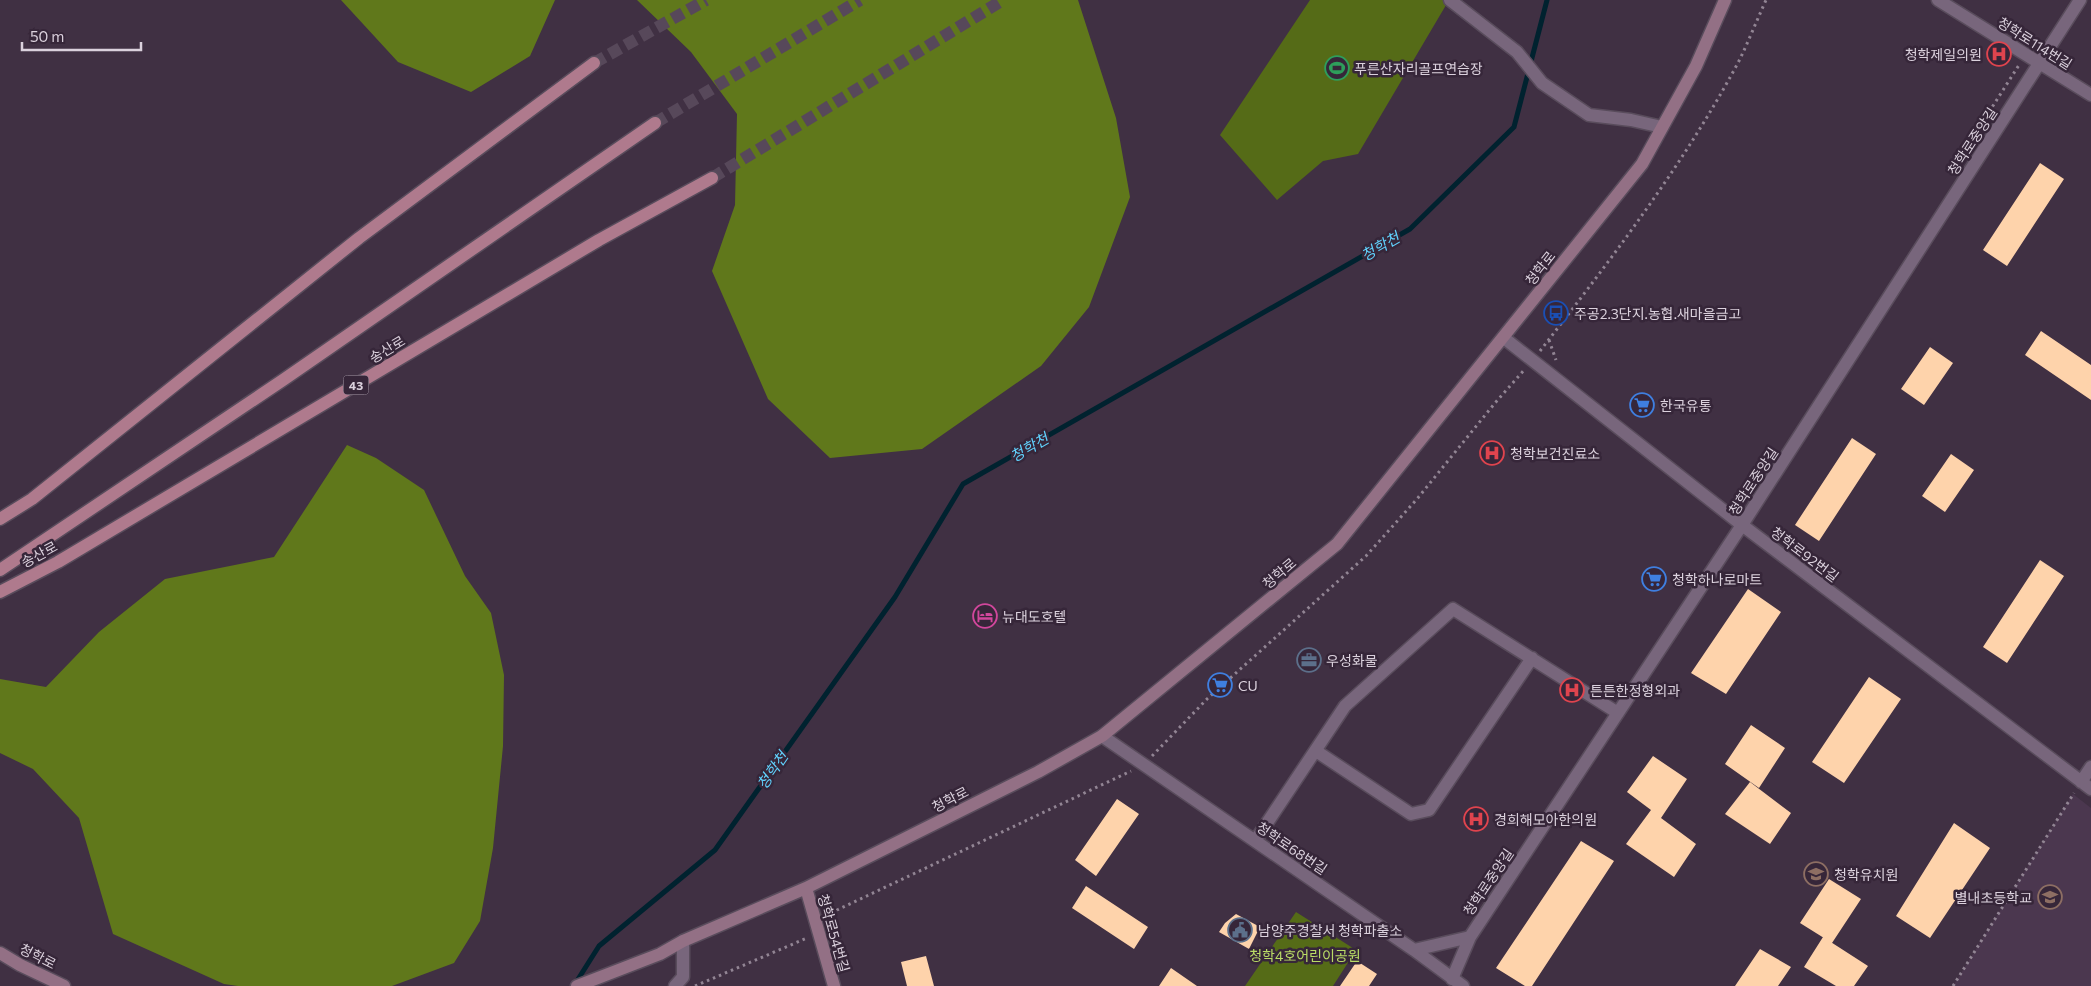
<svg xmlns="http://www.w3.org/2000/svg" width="2091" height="986" viewBox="0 0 2091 986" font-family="Commissioner,'Noto Sans KR',sans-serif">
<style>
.built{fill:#4b374f}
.green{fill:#556b17}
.forest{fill:#60781b}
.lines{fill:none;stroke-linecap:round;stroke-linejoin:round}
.stream{stroke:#00222f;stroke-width:5}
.building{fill:#fed3ab}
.primary-tunnel{stroke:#57485a;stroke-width:12;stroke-dasharray:12 6;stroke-linecap:butt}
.street-casing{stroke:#594c5c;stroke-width:15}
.secondary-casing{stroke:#594c5c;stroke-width:15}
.primary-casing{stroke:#594c5c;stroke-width:15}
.path{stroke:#928594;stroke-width:3;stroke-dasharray:2.5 4;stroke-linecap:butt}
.street{stroke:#78667c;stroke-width:12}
.secondary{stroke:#937085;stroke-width:12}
.primary{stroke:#af7a8d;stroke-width:12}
.labels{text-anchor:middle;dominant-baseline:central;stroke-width:5;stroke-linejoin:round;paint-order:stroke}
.shield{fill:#362639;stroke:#aa9eac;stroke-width:1}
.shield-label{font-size:12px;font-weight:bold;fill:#dbd1dd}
.street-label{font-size:14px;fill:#dbd1dd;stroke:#362639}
.poi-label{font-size:14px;fill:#dbd1dd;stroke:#362639;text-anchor:start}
.park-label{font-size:14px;fill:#b9db66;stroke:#362639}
.water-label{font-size:15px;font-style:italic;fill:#61d2fd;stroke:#362639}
</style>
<rect width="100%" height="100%" fill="#403043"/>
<path class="built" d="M 2073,794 L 2091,808 L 2091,986 L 1953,986 Z"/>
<path class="green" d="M 1310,0 L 1449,0 L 1358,154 L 1323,161 L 1277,200 L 1220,135 Z
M 1296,912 L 1356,950 L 1333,986 L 1245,986 Z"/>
<path class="forest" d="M 341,0 L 555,0 L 530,56 L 471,92 L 398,62 Z
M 637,0 L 1078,0 L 1116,118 L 1130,197 L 1089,307 L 1041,366 L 922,449 L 830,458 L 768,399 L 712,271 L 735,205 L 737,114 L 691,52 Z
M 347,445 L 376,458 L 424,490 L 465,576 L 491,613 L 504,675 L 503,746 L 493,848 L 480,921 L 454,963 L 392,986 L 238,986 L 224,984 L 113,934 L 79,818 L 33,769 L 0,753 L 0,679 L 46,687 L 99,632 L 165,579 L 274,557 Z"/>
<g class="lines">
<path class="stream" d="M 575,984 L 599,946 L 715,850 L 895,597 L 963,484 L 1410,229 L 1514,127 L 1547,0"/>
</g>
<path class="building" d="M 2040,163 L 2064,179 L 2007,266 L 1983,250 Z
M 2041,331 L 2091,365 L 2091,400 L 2025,355 Z
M 1930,347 L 1953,363 L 1924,405 L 1901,389 Z
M 1852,438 L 1876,454 L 1819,541 L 1795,525 Z
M 1951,454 L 1974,470 L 1945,512 L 1922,496 Z
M 2040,560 L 2064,576 L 2007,663 L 1983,647 Z
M 1748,589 L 1781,612 L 1726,694 L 1691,673 Z
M 1869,677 L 1901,699 L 1844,783 L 1812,762 Z
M 1751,725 L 1785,748 L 1759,788 L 1725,764 Z
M 1653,756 L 1687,779 L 1661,818 L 1696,844 L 1674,877 L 1626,844 L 1651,810 L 1627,792 Z
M 1750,782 L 1791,813 L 1770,844 L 1725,814 Z
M 1117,799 L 1139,814 L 1096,876 L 1075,860 Z
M 1954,823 L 1990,848 L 1930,938 L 1896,916 Z
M 1581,841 L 1614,861 L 1532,986 L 1525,986 L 1496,968 Z
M 1829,879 L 1861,899 L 1832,943 L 1800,923 Z
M 1086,886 L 1148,927 L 1134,949 L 1072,908 Z
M 1236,914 L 1260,927 L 1249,949 L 1219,932 L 1225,923 Z
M 1823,937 L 1868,966 L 1854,986 L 1836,986 L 1804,967 Z
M 1760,949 L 1791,967 L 1778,986 L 1735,986 Z
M 926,956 L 934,986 L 907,986 L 901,962 Z
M 1357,961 L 1377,974 L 1369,986 L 1340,986 Z
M 1171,968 L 1197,986 L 1159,986 Z"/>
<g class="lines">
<path class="primary-tunnel" d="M 594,63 L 706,0
M 655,123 L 860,0
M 712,178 L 1003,0"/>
<g class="street-casing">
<path id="street" d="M 1450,0 L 1517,52 L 1542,83 L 1589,115 L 1631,120 L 1662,127
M 1938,0 L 2091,95
M 1504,338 L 1742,525 L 2091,789
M 1102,736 L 1414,950 L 1463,986
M 1316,751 L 1411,814 L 1429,810 L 1532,658
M 2081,782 L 2091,767
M 1255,841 L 1345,706 L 1453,609 L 1618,713
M 1414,950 L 1470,937
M 1452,979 L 1470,937 L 1742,525 L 2080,0
M 675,986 L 683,977 L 683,941"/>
</g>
<g class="secondary-casing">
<path id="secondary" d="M 806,888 L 834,986
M 0,953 L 20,965 L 64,986
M 577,986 L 660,954 L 683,941 L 806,888 L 1038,772 L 1102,736 L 1337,544 L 1642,164 L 1696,66 L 1725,0"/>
</g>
<g class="primary-casing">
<path id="primary" d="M 0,519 L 32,499 L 359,238 L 594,63
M 0,570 L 283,380 L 655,123
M 0,592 L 58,562 L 599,240 L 712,178"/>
</g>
<path class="path" d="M 1982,123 L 2019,65
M 1549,340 L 1556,360
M 1540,351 C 1612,258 1685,163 1740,59 C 1749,40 1757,20 1766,0
M 1152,756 L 1207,699 L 1366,556 L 1417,499 L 1495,403 L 1525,369
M 828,920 L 837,910 L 1131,771
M 695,986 L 807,938
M 1953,986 L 2074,793"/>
<use href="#street" class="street"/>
<use href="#secondary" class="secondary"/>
<use href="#primary" class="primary"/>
</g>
<defs>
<g id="hospital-ring" transform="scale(1.25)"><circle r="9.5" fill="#362639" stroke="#e0444e" stroke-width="1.5"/><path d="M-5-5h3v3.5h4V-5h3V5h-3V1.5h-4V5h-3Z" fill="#e0444e"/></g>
<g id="stadium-ring" transform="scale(1.25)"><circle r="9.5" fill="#362639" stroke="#2e9e5b" stroke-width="1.5"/><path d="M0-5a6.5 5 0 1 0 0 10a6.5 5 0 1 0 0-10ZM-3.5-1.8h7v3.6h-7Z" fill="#2e9e5b"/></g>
<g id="bus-ring" transform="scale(1.25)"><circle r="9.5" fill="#362639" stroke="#1a4fb4" stroke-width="1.5"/><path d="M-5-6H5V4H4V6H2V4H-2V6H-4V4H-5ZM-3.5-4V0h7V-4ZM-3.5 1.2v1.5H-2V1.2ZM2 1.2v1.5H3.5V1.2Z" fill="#1a4fb4"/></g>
<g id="supermarket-ring" transform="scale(1.25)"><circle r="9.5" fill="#362639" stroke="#3f7fe0" stroke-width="1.5"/><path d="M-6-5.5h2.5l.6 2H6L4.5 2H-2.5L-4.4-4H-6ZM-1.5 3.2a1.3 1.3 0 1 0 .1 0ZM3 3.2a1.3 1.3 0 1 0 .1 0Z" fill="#3f7fe0"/></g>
<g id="hotel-ring" transform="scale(1.25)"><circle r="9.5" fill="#362639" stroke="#d1479c" stroke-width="1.5"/><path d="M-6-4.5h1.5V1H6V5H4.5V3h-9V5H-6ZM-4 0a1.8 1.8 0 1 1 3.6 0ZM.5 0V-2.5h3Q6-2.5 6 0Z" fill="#d1479c"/></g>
<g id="office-ring" transform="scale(1.25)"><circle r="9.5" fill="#362639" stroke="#5c6f8a" stroke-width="1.5"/><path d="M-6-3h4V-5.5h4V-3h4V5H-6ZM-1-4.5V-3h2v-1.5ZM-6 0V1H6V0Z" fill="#5c6f8a"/></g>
<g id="school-ring" transform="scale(1.25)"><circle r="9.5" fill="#362639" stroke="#8d6e63" stroke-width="1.5"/><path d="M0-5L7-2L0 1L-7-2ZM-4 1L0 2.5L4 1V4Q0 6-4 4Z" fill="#8d6e63"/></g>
<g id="civic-ring" transform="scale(1.25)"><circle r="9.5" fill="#362639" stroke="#5c6f8a" stroke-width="1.5"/><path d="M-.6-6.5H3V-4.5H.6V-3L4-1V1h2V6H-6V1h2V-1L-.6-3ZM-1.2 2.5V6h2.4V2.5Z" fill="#5c6f8a"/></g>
</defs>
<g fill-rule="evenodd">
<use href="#hospital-ring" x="1999" y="54"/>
<use href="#stadium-ring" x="1337" y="68"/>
<use href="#bus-ring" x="1556" y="313"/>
<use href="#supermarket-ring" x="1642" y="405"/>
<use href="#hospital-ring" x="1492" y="453"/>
<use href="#supermarket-ring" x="1654" y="579"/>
<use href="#hotel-ring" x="985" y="616"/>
<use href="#office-ring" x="1309" y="660"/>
<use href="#supermarket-ring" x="1220" y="685"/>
<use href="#hospital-ring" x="1572" y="690"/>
<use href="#hospital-ring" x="1476" y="819"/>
<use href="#school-ring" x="1816" y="874"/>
<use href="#school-ring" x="2050" y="897"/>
<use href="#civic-ring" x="1240" y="930"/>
</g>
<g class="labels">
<rect class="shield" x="343.5" y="375.5" width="25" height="19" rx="4"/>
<g class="shield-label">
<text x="356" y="385">43</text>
</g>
<g class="street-label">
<text transform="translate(2035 43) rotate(32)">청학로114번길</text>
<text transform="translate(1972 141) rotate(-57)">청학로중앙길</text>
<text transform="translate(1540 268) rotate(-52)">청학로</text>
<text transform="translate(387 349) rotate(-31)">송산로</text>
<text transform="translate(1753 481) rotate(-57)">청학로중앙길</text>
<text transform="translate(39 554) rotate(-28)">송산로</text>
<text transform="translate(1805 554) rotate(37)">청학로92번길</text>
<text transform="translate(1279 573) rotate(-40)">청학로</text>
<text transform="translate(950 799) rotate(-27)">청학로</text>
<text transform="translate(1292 848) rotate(34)">청학로68번길</text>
<text transform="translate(1488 882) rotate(-56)">청학로중앙길</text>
<text transform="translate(834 933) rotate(74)">청학로54번길</text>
<text transform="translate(38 956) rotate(27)">청학로</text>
</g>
<g class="poi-label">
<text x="1982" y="54" text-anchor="end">청학제일의원</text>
<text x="1354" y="68">푸른산자리골프연습장</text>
<text x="1574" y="313">주공2.3단지.농협.새마을금고</text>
<text x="1660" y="405">한국유통</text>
<text x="1510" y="453">청학보건진료소</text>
<text x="1672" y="579">청학하나로마트</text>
<text x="1002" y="616">뉴대도호텔</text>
<text x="1326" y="660">우성화물</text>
<text x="1238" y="685">CU</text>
<text x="1590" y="690">튼튼한정형외과</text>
<text x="1494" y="819">경희해모아한의원</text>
<text x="1834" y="874">청학유치원</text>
<text x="2032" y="897" text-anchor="end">별내초등학교</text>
<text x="1258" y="930">남양주경찰서 청학파출소</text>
</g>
<g class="park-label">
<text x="1305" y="955">청학4호어린이공원</text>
</g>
<g class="water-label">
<text transform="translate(1380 246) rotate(-30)">청학천</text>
<text transform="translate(1029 447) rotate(-30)">청학천</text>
<text transform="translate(772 770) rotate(-55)">청학천</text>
</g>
</g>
<path d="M22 42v8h119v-8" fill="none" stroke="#dbd1dd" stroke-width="2.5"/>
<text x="30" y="42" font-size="15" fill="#dbd1dd" stroke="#362639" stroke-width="4" paint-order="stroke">50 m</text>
</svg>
